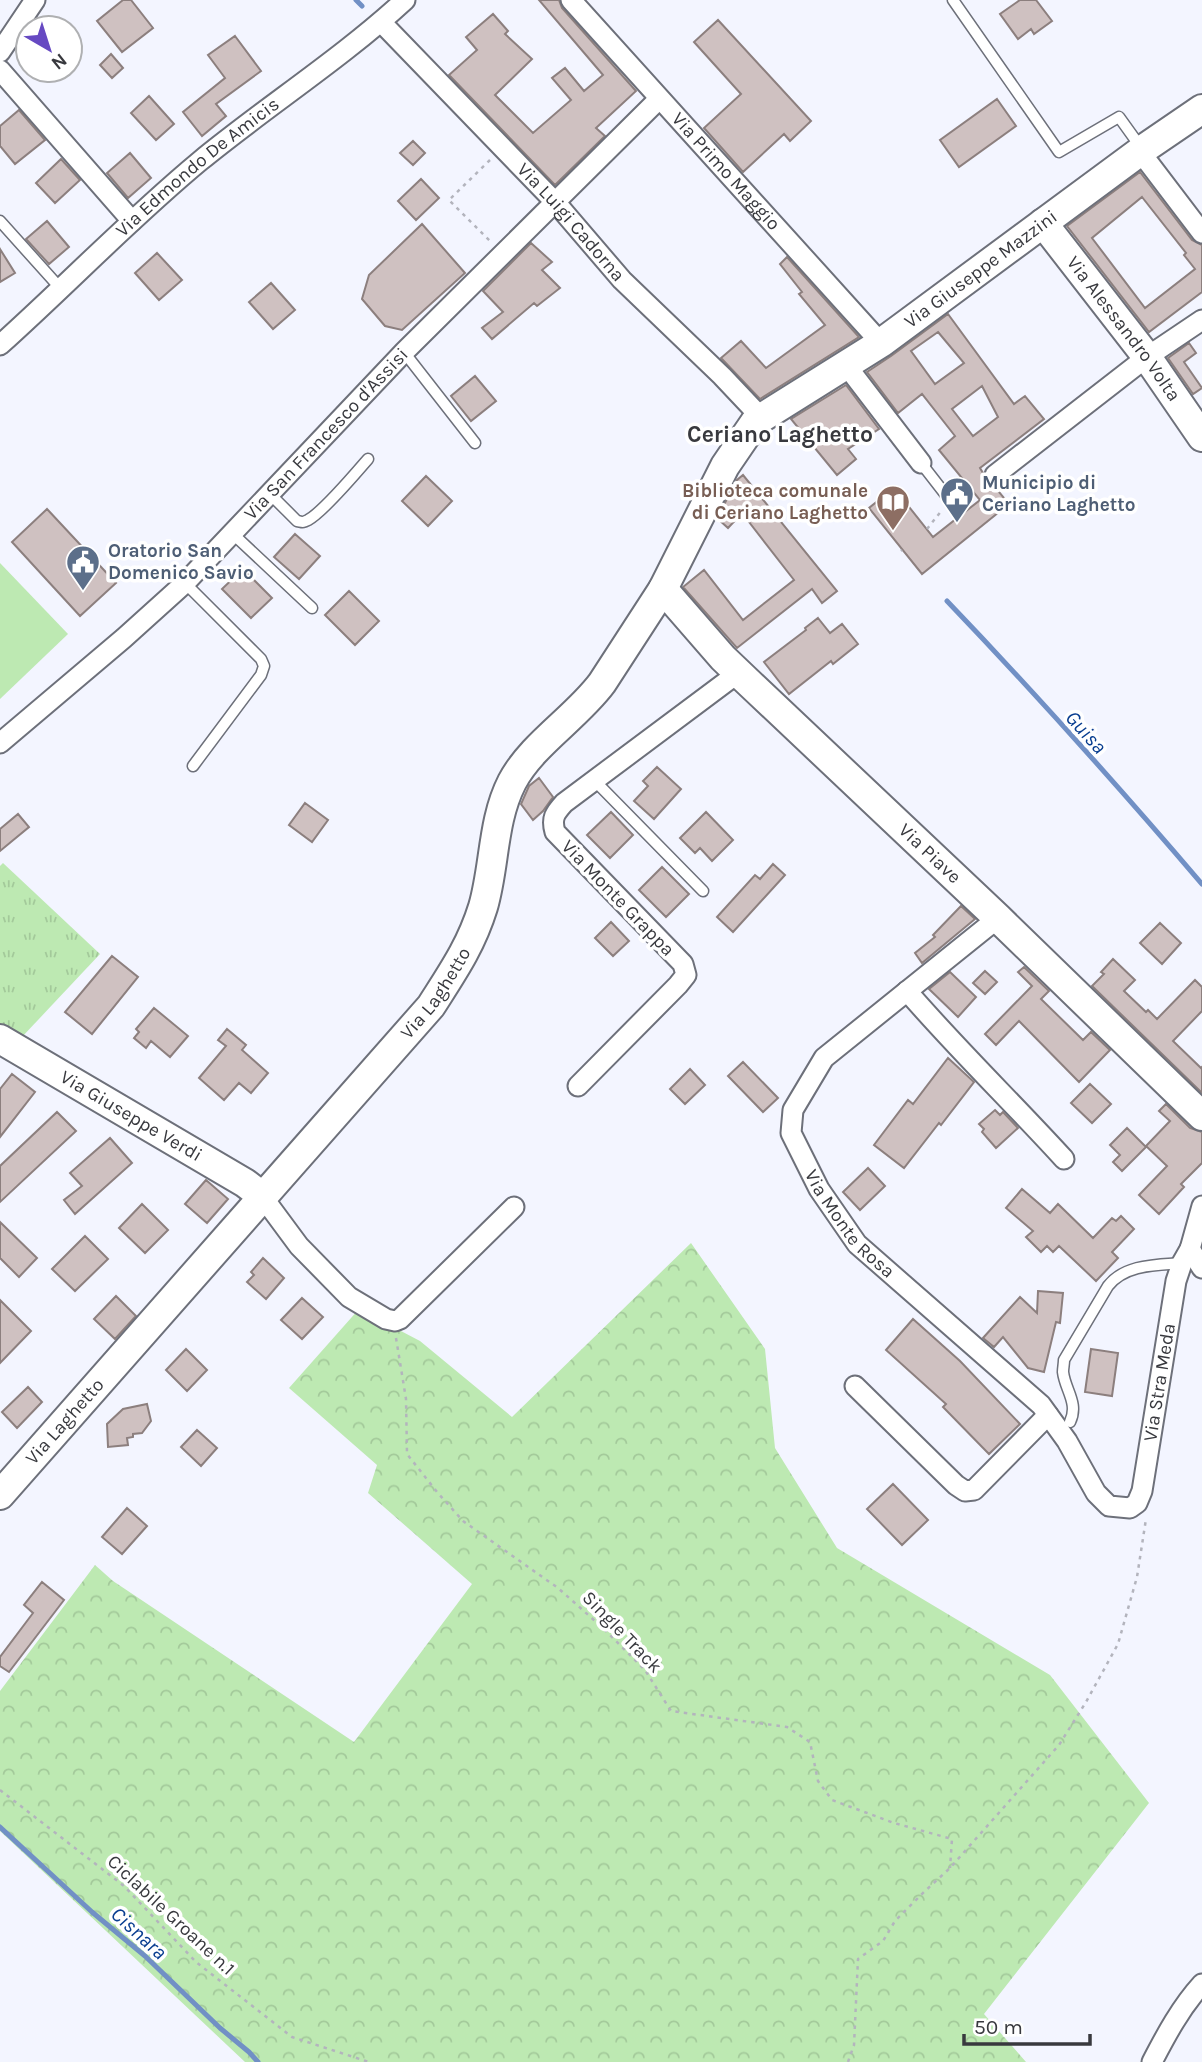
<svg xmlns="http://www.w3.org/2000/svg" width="1202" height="2062" viewBox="0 0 1202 2062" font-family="Karla,sans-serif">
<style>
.grass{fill:url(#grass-tufts)}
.forest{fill:url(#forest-crowns)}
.park{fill:#bde9b2}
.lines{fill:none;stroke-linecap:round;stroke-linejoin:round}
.stream{stroke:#7190c5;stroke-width:5}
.building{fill:#cfc1c1;stroke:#8c7f7e;stroke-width:2;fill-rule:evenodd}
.lane-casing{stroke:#6d707a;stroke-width:13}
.street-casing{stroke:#6d707a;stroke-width:23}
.secondary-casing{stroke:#6d707a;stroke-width:32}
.path{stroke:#b3b4bd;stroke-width:2.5;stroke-dasharray:3.5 5;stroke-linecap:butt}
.lane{stroke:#fff;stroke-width:10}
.street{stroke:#fff;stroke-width:19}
.secondary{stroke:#fff;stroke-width:28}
.labels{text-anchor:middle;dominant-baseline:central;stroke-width:7;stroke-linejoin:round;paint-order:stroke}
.street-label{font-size:19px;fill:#38393e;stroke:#fff}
.service-label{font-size:19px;font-weight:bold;fill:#4e5e75;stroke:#fff;text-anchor:start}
.education-label{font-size:19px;font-weight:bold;fill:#785e54;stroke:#fff;text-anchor:end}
.water-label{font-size:21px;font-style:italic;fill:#093e90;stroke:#fff}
.quarter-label{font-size:23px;font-weight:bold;fill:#38393e;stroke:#fff}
</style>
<defs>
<pattern id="grass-tufts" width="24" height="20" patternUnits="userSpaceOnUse" patternTransform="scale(1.75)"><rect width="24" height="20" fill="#bde9b2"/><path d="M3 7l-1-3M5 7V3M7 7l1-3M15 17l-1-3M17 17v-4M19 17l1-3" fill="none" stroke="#a3c99a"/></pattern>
<pattern id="forest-crowns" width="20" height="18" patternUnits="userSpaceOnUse" patternTransform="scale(1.75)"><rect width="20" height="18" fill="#bde9b2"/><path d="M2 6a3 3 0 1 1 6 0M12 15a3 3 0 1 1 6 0" fill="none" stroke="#a3c99a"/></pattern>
</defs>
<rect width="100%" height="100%" fill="#f3f5ff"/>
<path class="grass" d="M 3,863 L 100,954 L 22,1037 L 0,1026 L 0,866 Z"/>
<path class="forest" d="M 691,1243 L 765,1349 L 775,1448 L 837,1548 L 1050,1675 L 1149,1803 L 984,2014 L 1026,2062 L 245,2062 L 0,1831 L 0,1691 L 95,1565 L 113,1581 L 354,1742 L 472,1584 L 368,1493 L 377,1465 L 289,1388 L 359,1309 L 420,1341 L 512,1417 Z"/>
<path class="park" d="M 0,563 L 68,634 L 0,699 Z"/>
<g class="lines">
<path class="stream" d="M 356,0 L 362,6
M 947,601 C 1035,693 1119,787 1202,884
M 0,1827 L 92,1912 L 145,1956 L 220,2028 L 249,2052 L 258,2062"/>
</g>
<path class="building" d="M 123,0 L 131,0 L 153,28 L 122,52 L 97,21 Z
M 539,0 L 559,0 L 562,8 L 636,91 L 596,128 L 605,136 L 555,185 L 449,75 L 477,50 L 466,37 L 493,14 L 508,31 L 505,34 L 532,59 L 495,95 L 533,133 L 571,100 L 552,78 L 565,68 L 584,91 L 603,75 Z
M 1020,0 L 1036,0 L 1052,21 L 1034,34 L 1031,29 L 1018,39 L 1000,14 Z
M 718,20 L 811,121 L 790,141 L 784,134 L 743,172 L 704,128 L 741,94 L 694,42 Z
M 235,36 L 261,71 L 216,104 L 226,116 L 202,136 L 183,112 L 225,78 L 208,55 Z
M 111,54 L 123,68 L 112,78 L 100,65 Z
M 149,96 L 174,124 L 156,140 L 131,113 Z
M 997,99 L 1016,126 L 959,167 L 940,140 Z
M 19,110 L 45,140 L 15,164 L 0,146 L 0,126 Z
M 413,141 L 425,153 L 413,165 L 400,153 Z
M 130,153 L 151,178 L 128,198 L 107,173 Z
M 61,159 L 80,180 L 55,203 L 36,183 Z
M 1140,172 L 1192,240 L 1202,245 L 1202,292 L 1149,332 L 1067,226 ZM 1142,197 L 1186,253 L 1184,255 L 1195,269 L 1145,308 L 1092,238 Z
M 421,179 L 439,198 L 416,220 L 398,201 Z
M 47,221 L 69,247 L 49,264 L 26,239 Z
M 422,224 L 465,273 L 402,330 L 385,326 L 362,299 L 369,275 Z
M 531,243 L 552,262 L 542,270 L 560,288 L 537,306 L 534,303 L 492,339 L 482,328 L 503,312 L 483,291 Z
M 0,249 L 15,273 L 0,282 Z
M 157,253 L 182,280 L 159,300 L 135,273 Z
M 787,257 L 859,337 L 760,399 L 721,358 L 741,341 L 766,368 L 825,325 L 799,294 L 802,292 L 780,264 Z
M 271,283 L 295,310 L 273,329 L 249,302 Z
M 948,314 L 1014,404 L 1025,396 L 1044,419 L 980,468 L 983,473 L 986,483 L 995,487 L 1009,504 L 922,574 L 869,508 L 894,488 L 933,537 L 980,500 L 939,450 L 955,436 L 922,394 L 898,413 L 867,372 L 891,356 ZM 938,332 L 964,363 L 935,384 L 911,351 ZM 982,386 L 998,417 L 973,436 L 952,409 Z
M 1189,343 L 1196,353 L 1184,362 L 1202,388 L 1193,394 L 1168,358 Z
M 475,376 L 496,401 L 471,421 L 451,396 Z
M 846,385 L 879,429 L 848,449 L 856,459 L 837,475 L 791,419 Z
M 743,475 L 837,591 L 822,603 L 812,589 L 737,648 L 683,587 L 704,570 L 743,620 L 794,580 L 742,513 L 728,528 L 717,518 L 737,480 Z
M 426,476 L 452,501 L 428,526 L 402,501 Z
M 47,509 L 116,583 L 80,616 L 12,542 Z
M 295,534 L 320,556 L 299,579 L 274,557 Z
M 243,569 L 272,598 L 251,618 L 222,589 Z
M 349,591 L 379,621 L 355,645 L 325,615 Z
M 818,618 L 830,633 L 842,624 L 858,644 L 833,664 L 831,661 L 789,694 L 764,662 L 806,630 L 805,628 Z
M 657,767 L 681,789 L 654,819 L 634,801 L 648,786 L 643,781 Z
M 539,778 L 553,797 L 543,811 L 533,820 L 521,804 L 529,786 Z
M 305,803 L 328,820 L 312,842 L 289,825 Z
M 611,812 L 633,835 L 610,858 L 587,835 Z
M 706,812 L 733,840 L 712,861 L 700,848 L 695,853 L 680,838 Z
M 18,814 L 29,827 L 0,851 L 0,829 Z
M 773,864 L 785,875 L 733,932 L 717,917 L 755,875 L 760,879 Z
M 662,867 L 689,894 L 666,917 L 639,890 Z
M 961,906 L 975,919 L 922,963 L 915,953 L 935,937 L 933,935 Z
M 611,922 L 629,941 L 613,956 L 595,938 Z
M 1160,923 L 1181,943 L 1162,964 L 1140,943 Z
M 112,956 L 138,977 L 92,1034 L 65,1012 Z
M 1113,959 L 1135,980 L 1124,991 L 1146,1012 L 1148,1010 L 1157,1019 L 1195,980 L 1202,987 L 1202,1011 L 1173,1041 L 1201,1068 L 1202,1067 L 1202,1093 L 1092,986 L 1104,974 L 1101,972 Z
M 1024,967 L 1049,991 L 1041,999 L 1083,1040 L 1091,1032 L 1110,1050 L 1079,1082 L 1019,1021 L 996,1045 L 985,1034 L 1032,986 L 1018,972 Z
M 985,971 L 997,982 L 985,994 L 973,983 Z
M 950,972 L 976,997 L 958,1017 L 929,989 Z
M 154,1008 L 188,1036 L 170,1057 L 151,1041 L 146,1048 L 134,1038 L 139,1032 L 136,1029 Z
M 227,1029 L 246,1045 L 242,1050 L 268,1073 L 251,1093 L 239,1083 L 224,1100 L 199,1078 L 226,1046 L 218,1040 Z
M 948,1058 L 974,1082 L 941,1125 L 939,1123 L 904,1168 L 874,1145 L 908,1100 L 913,1104 Z
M 743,1062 L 778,1098 L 763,1112 L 728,1076 Z
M 690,1069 L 705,1085 L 685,1104 L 670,1089 Z
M 12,1074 L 35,1092 L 0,1137 L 0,1089 Z
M 1090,1084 L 1111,1104 L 1092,1123 L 1071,1103 Z
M 1166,1104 L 1190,1128 L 1202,1132 L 1202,1163 L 1181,1184 L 1184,1187 L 1159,1214 L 1139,1195 L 1167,1166 L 1146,1146 L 1170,1121 L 1159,1111 Z
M 995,1110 L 1000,1115 L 1003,1112 L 1018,1128 L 996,1148 L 982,1132 L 984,1129 L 979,1124 Z
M 57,1112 L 76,1131 L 0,1202 L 0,1166 Z
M 1127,1128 L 1146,1147 L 1122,1171 L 1113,1162 L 1120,1155 L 1110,1145 Z
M 110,1138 L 132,1163 L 75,1214 L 64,1200 L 82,1186 L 70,1173 Z
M 868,1168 L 885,1186 L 860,1210 L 843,1192 Z
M 206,1180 L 228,1199 L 207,1223 L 185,1204 Z
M 1022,1189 L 1050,1213 L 1058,1204 L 1093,1238 L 1112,1218 L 1116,1221 L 1121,1216 L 1134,1229 L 1112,1252 L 1118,1258 L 1096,1281 L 1059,1246 L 1053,1252 L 1047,1246 L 1041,1252 L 1026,1237 L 1033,1231 L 1006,1208 Z
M 142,1204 L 168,1230 L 145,1253 L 119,1228 Z
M 0,1222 L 37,1258 L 19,1277 L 0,1258 Z
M 85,1236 L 108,1259 L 75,1291 L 52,1269 Z
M 263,1258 L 284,1278 L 266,1299 L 247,1282 L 254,1275 L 251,1272 Z
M 1038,1291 L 1063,1293 L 1060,1323 L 1056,1322 L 1044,1372 L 1028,1368 L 1003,1337 L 994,1347 L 983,1338 L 1020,1297 L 1037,1313 Z
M 116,1296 L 136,1316 L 115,1339 L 94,1319 Z
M 302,1298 L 323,1317 L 302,1339 L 281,1320 Z
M 0,1300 L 31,1331 L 0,1363 Z
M 913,1319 L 960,1361 L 1020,1424 L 989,1454 L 943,1407 L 946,1404 L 886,1350 Z
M 186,1349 L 207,1370 L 187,1391 L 166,1370 Z
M 1091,1349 L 1118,1353 L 1112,1396 L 1085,1392 Z
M 28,1387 L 42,1402 L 17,1428 L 2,1412 Z
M 147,1404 L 151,1421 L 142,1433 L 133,1434 L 133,1437 L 127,1438 L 128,1445 L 108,1447 L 107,1424 L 123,1409 Z
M 197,1430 L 217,1448 L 201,1466 L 181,1447 Z
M 893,1484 L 928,1520 L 902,1545 L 867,1509 Z
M 127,1508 L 147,1526 L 122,1554 L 102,1537 Z
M 42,1582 L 64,1600 L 9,1672 L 0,1666 L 0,1657 L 33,1613 L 24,1605 Z"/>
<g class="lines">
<g class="lane-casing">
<path id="lane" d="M 953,0 L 1059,152 L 1119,117 L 1142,149
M 0,221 L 61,289
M 404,352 L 475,443
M 921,463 L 949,499
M 269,493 L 297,521 C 303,522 302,523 308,520 C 323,512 355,474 368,459
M 232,533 L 312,608
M 185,583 L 261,659 L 264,666 L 261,675 L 193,766
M 594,780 L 703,891
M 1070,1422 C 1079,1403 1065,1390 1063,1372 C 1063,1368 1064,1364 1064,1360 L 1108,1286 C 1125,1264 1157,1265 1182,1263"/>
</g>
<g class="street-casing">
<g id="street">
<path id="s1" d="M 571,0 L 881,343"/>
<path id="s2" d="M 381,22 L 556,203 L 622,280 L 722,376 L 756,412 L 755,422"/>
<path d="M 0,52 L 35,0"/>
<path d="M 0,70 L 132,221"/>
<path d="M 1142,150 L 1148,162 L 1202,233"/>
<path id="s3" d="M 0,345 C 67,285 130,219 200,161 C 267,106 341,59 405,0"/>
<path d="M 846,365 L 921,463"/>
<path d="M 995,475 L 1147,357 L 1202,320"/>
<path id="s4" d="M 0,743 L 124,638 L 185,583 L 404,352 L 659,99"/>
<path id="s5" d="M 998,918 L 824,1058 L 793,1110 L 791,1133 L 819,1189 L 857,1244 L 1041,1405 L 1067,1441 L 1096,1493 L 1109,1506 L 1130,1508 L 1137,1503 L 1142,1491 L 1176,1281 L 1182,1263 L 1190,1249 L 1202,1206"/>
<path d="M 907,991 C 957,1049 1012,1102 1064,1159"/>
<path d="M 578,1086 L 678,985 L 686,975 L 683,964 L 555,832 C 551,818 555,813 564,803 L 738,673"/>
<path d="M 262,1196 L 299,1246 L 349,1297 L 386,1319 L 395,1321 L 400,1319 L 514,1207"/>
<path d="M 1190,1249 L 1202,1268"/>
<path d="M 855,1386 L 956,1485 L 965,1491 L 974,1490 L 1048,1415"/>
<path d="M 1152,2062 C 1166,2035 1181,2007 1202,1984"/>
</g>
</g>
<g class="secondary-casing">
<g id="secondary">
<path id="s6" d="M 1043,223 L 1147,357 L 1202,437"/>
<path id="s7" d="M 663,589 L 723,658 L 745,679 L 998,918 L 1202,1116"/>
<path id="s8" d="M 0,1039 L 245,1183 L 262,1196"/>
<path id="s9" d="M 0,1495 L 431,1006 C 452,973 471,946 483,907 C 495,866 492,821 512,782 C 532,744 576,718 602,683 L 663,589 L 725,466 L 755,422 L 881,343 L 1142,150 L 1202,109"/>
</g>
</g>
<path class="path" d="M 490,160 L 449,200 L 491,242
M 960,496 L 969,496 L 974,492
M 927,529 L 942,510
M 901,551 L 902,550
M 396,1338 L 406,1399 L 407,1454 L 437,1492 L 463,1521 L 558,1588 L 604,1629 L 645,1670 L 671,1711 L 787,1727 L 810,1742 L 818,1781 L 832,1800 L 894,1823 L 952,1839 L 950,1868
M 0,1790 L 124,1886 L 196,1962 L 292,2037 L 369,2062
M 848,2062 L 854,2045 L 858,1959 L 883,1941 L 895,1921 L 924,1892 L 950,1868 L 1059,1745 L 1086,1702 L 1118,1644 L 1137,1577 L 1146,1519"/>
<use href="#lane" class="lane"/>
<use href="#street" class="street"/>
<use href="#secondary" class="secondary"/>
</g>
<defs>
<g id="civic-pin" transform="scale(1.75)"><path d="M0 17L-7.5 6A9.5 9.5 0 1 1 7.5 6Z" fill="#5c6f8a" stroke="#fff"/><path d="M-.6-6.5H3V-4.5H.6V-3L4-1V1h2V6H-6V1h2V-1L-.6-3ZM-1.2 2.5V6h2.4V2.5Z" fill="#fff"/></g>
<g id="library-pin" transform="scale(1.75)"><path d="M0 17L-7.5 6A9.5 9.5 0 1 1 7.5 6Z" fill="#8d6e63" stroke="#fff"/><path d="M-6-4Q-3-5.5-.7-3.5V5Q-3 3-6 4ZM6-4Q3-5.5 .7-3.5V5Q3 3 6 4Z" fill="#fff"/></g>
</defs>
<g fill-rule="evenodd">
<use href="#civic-pin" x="957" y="494"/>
<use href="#library-pin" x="893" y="502"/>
<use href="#civic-pin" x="83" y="562"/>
</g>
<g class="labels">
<g class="street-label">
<text stroke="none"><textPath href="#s3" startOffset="266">Via Edmondo De Amicis</textPath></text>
<text stroke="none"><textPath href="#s1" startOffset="231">Via Primo Maggio</textPath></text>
<text stroke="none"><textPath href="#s2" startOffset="276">Via Luigi Cadorna</textPath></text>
<text stroke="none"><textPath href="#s9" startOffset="1603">Via Giuseppe Mazzini</textPath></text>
<text stroke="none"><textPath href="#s6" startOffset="133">Via Alessandro Volta</textPath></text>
<text stroke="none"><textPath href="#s4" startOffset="450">Via San Francesco d'Assisi</textPath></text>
<text stroke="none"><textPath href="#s7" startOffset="376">Via Piave</textPath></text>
<text transform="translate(618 898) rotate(46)">Via Monte Grappa</text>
<text stroke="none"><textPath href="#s9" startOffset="665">Via Laghetto</textPath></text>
<text stroke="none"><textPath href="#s8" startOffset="152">Via Giuseppe Verdi</textPath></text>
<text stroke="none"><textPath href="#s5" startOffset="416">Via Monte Rosa</textPath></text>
<text stroke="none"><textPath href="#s5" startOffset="956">Via Stra Meda</textPath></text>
<text stroke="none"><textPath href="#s9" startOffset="98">Via Laghetto</textPath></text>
<text transform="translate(622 1632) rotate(46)">Single Track</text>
<text transform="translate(171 1915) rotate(43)">Ciclabile Groane n.1</text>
</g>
<g class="service-label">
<text x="982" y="483">Municipio di<tspan x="982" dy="22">Ceriano Laghetto</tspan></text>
<text x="108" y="551">Oratorio San<tspan x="108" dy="22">Domenico Savio</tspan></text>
</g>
<g class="education-label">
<text x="868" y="491">Biblioteca comunale<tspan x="868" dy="22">di Ceriano Laghetto</tspan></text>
</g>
<g class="water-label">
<text transform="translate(1086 732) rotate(48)">Guisa</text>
<text transform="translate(139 1933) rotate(42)">Cisnara</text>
</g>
<g class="quarter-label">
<text x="780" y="434">Ceriano Laghetto</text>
</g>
</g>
<g transform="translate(49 49) rotate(141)"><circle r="33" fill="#ffffff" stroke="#afb0b2" stroke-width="2"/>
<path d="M0-5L12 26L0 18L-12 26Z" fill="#6649c2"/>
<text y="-10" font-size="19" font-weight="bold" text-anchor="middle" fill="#38393e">N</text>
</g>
<path d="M964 2034v10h126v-10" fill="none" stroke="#38393e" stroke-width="3.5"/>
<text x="974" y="2034" font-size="21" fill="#38393e" stroke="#ffffff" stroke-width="5" paint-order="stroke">50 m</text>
</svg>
